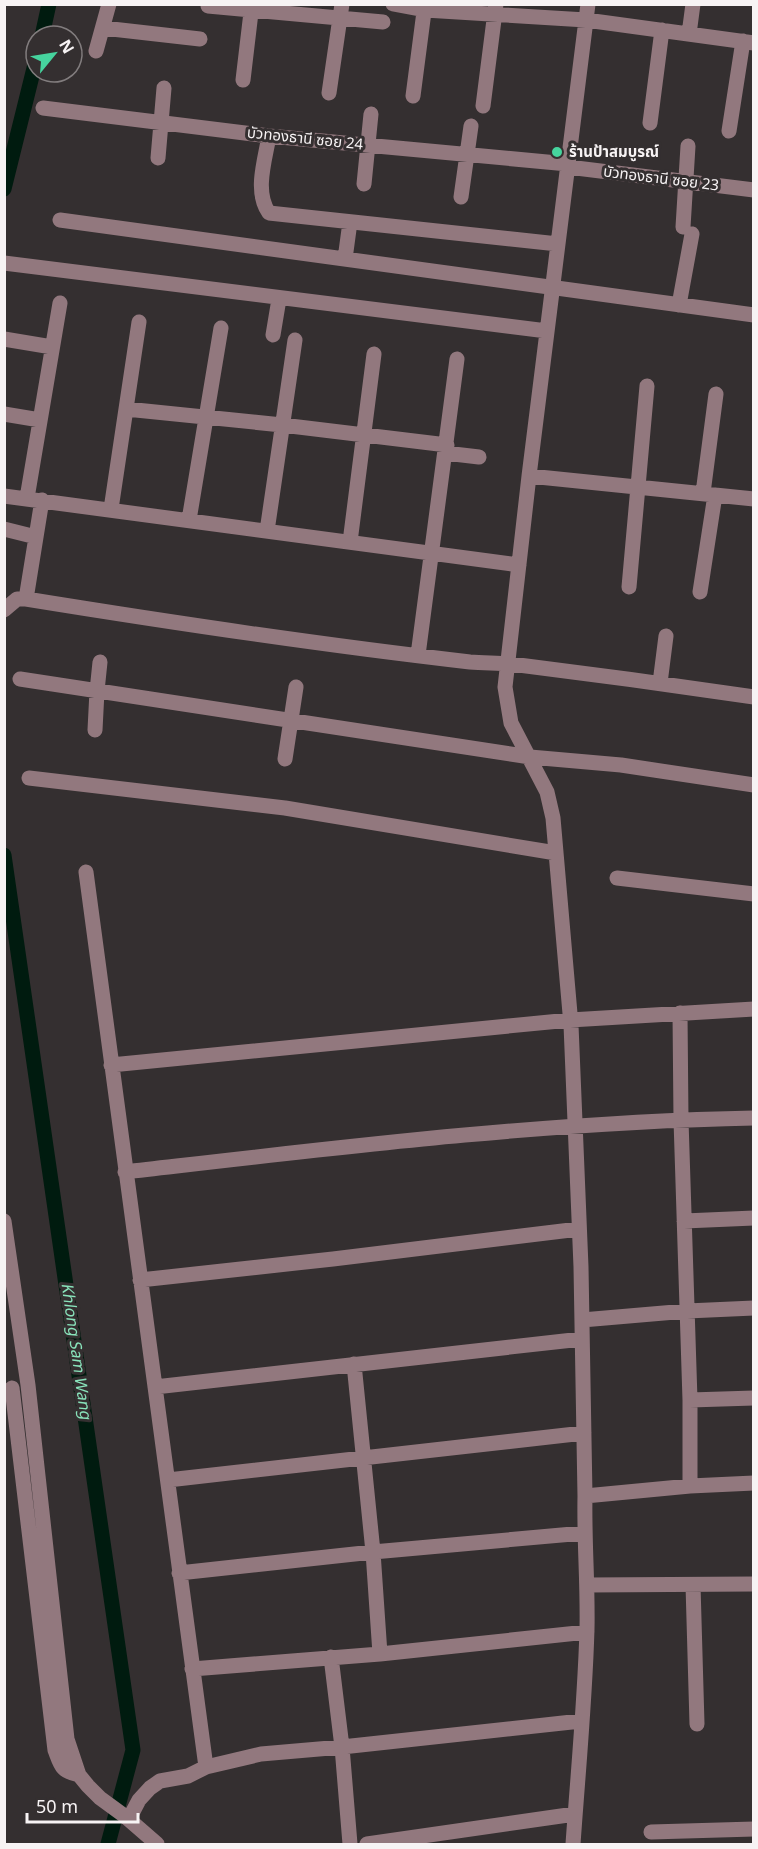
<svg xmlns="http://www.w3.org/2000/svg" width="758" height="1849" viewBox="0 0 758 1849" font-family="Georgia,'Noto Sans Thai',serif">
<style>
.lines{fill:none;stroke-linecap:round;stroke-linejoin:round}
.canal{stroke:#001b0f;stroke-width:15}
.minor{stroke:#92787e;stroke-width:15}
.poi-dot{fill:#46d49e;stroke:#342f30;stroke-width:2}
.labels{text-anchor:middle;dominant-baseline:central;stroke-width:6;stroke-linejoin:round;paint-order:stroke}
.street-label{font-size:15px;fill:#f7f3f4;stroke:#342f30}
.poi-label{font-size:15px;font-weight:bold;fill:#f7f3f4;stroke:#342f30;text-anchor:start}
.water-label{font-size:16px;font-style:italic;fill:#89e3bb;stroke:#342f30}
</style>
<rect width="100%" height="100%" fill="#342f30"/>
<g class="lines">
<path class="canal" d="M 42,36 L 49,4
M 4,189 L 36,60
M 4,855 L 133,1750 L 108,1844"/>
<path class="minor" d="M 393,4 L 425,10 L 586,20 L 754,43
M 208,6 L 383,22
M 103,28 L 200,39
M 689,34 L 693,4
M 96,51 L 109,4
M 243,80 L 252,4
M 329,93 L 342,4
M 413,96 L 425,4
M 483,106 L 496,4
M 43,108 L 269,136 L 568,164
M 650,123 L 662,30
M 729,131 L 743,41
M 269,136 C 265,160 254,192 269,213 L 558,244
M 158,158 L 164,88
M 568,167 L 754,190
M 364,184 L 371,114
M 461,197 L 471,126
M 60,220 L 754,315
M 683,227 L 688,146
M 345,259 L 350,222
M 4,263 L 547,331
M 679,305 L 692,234
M 273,335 L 279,299
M 4,339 L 52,347
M 126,409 L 282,425 L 447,445
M 4,414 L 40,420
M 445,453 L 479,457
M 529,476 L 754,499
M 703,493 L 716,394
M 4,496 L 519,565
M 27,498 L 60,303
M 111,509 L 139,322
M 189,520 L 221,328
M 4,529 L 36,537
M 267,531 L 295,340
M 350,542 L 374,354
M 629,587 L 647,386
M 700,592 L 715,495
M 26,599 L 42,500
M 4,610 L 17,599 L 26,599 C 174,623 322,645 470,662 C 484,663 498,663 511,664 C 592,674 673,685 754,697
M 418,655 L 457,359
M 20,679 L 530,757 L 621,765 L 754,785
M 660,683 L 666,636
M 95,730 L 97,691 L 100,662
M 285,759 L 296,687
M 29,778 L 285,808 L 556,853
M 86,872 L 206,1767
M 617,878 L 754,894
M 680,1013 L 681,1120 L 690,1400 L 690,1486
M 111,1065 L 570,1020 L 754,1009
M 125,1172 C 334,1148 543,1122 754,1118
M 4,1221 L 28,1385 L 67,1739 L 79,1775 L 88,1786 L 100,1798 L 126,1817 L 157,1844
M 684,1221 L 754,1218
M 140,1280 L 333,1259 L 579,1229
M 582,1320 L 687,1311 L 754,1308
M 354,1364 L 373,1552 L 380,1654
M 155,1387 L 582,1339
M 12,1388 L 55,1750 C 61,1766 61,1771 79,1775
M 690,1400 L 754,1398
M 168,1480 L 584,1433
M 585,1496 L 690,1486 L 754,1483
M 179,1573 L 373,1552 L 584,1533
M 587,1585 L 754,1584
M 693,1585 L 697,1724
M 331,1657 L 342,1747 L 350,1844
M 192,1669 L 380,1654 L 587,1632
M 129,1819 L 139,1800 L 150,1788 L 160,1781 L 188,1776 L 206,1767 L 261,1754 L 342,1747 L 581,1721
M 651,1832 L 754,1829
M 367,1844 L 575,1814
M 573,1844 C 578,1773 585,1700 587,1629 C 588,1585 584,1541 585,1496 L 581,1267 L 571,1025 L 553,818 L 547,792 L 511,723 L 505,687 L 529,476 L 588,4"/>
</g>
<circle class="poi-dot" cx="557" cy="152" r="6"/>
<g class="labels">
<g class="street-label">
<text transform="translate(305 139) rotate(6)">บัวทองธานี ซอย 24</text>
<text transform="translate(661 179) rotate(7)">บัวทองธานี ซอย 23</text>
</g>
<g class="poi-label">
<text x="569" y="152">ร้านป้าสมบูรณ์</text>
</g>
<g class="water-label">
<text transform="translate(76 1351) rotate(82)">Khlong Sam Wang</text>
</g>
</g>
<rect width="758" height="1849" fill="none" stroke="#f7f3f4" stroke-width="12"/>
<g transform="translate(54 54) rotate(60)"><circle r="28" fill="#342f30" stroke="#827d7e" stroke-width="1.5"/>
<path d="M0-4.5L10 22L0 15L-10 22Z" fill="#46d49e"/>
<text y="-9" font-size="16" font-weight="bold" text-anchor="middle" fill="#f7f3f4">N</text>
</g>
<path d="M27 1813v9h111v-9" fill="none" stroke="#f7f3f4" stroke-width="3"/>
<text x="36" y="1813" font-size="18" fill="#f7f3f4" stroke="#342f30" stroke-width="4.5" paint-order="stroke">50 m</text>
</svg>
